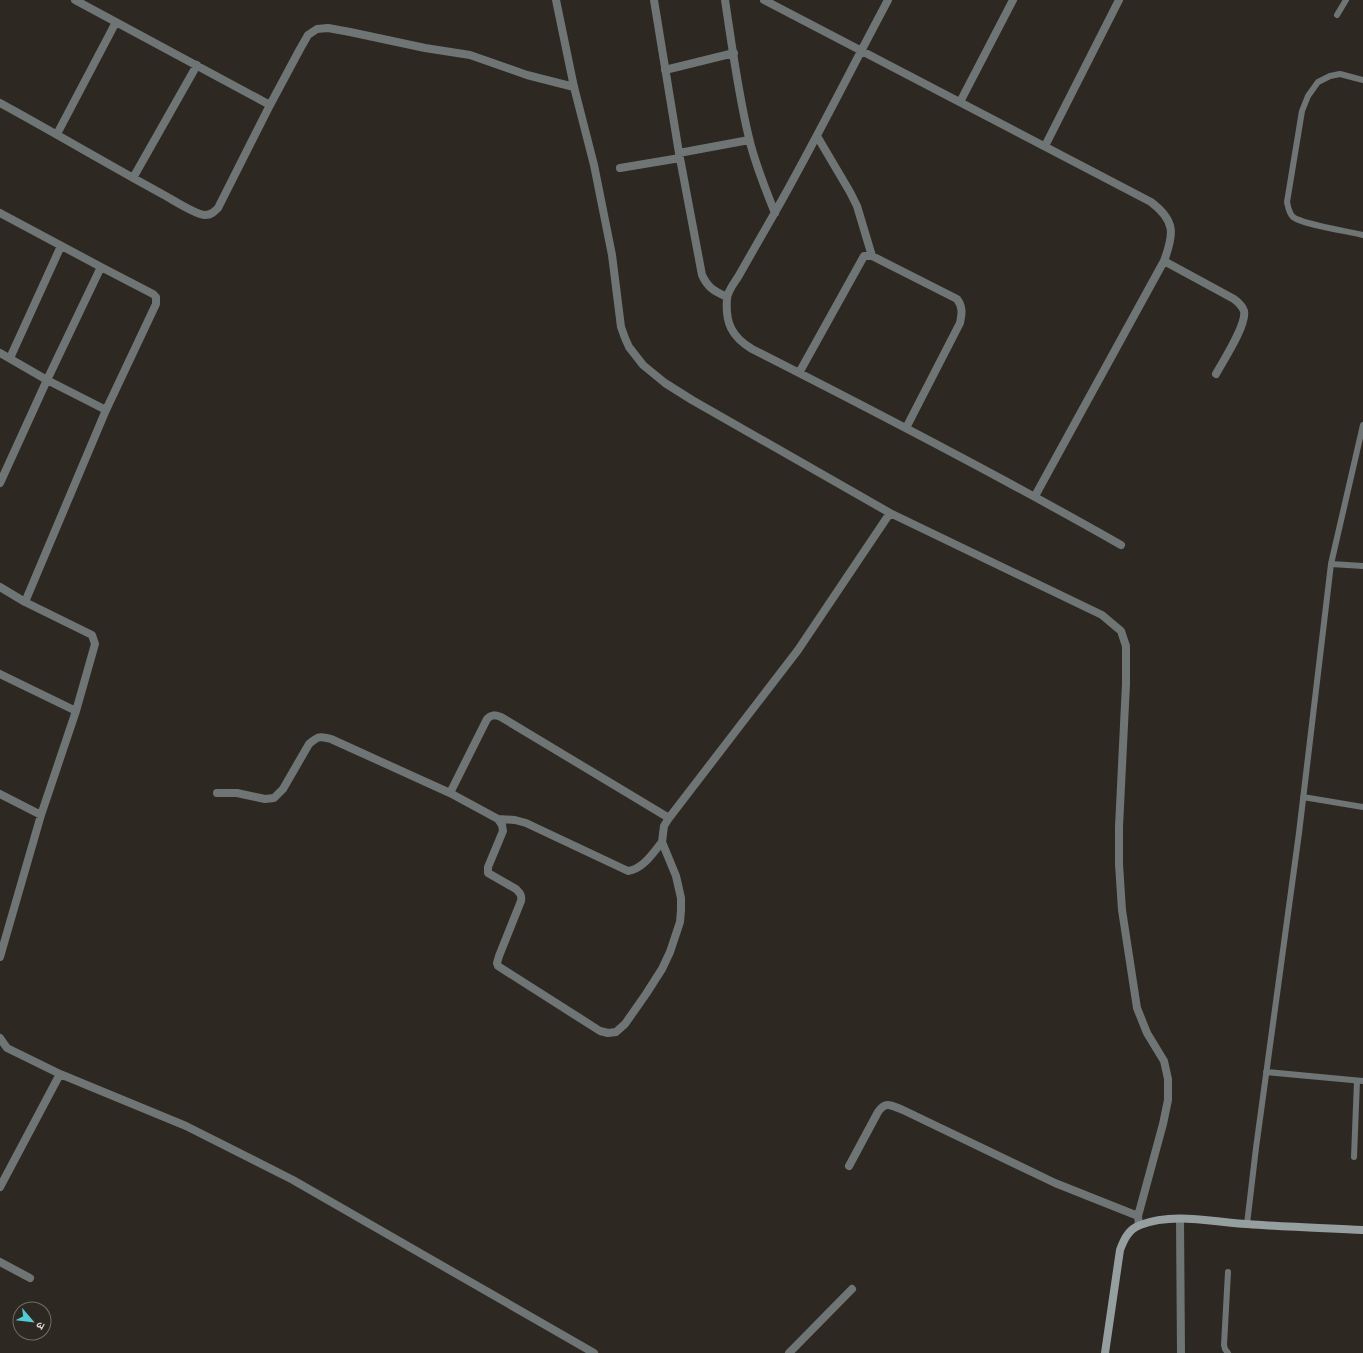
<svg xmlns="http://www.w3.org/2000/svg" width="1363" height="1353" viewBox="0 0 1363 1353" font-family="'Playfair Display','Noto Sans Devanagari',serif">
<style>
.lines{fill:none;stroke-linecap:round;stroke-linejoin:round}
.lane{stroke:#6f7575;stroke-width:6}
.street{stroke:#6f7575;stroke-width:8}
.secondary{stroke:#969fa0;stroke-width:8}
</style>
<rect width="100%" height="100%" fill="#2d2922"/>
<g class="lines">
<path class="lane" d="M 1337,15 L 1346,0
M 1363,80 L 1340,74 L 1330,76 L 1318,82 L 1308,96 L 1302,111 L 1287,202 C 1288,207 1289,213 1293,217 C 1304,225 1347,231 1363,235
M 1331,564 L 1363,566
M 1303,797 L 1363,807
M 1266,1072 L 1363,1081
M 1354,1157 L 1357,1081
M 1247,1224 L 1256,1148 L 1299,833 L 1331,564 L 1363,425
M 1228,1272 L 1224,1345 L 1225,1349 L 1228,1353"/>
<path class="street" d="M 75,0 L 270,105
M 556,0 L 574,87 L 594,165 L 612,255 L 621,327 L 625,338 L 629,347 L 643,365 L 665,383 L 692,400 L 890,513 L 1102,615 L 1121,631 L 1126,646 L 1126,684 L 1119,827 L 1119,864 L 1122,910 L 1137,1008 L 1147,1033 L 1164,1061 L 1168,1079 L 1168,1100 L 1163,1124 L 1138,1216 L 1139,1225
M 654,0 L 679,153 L 702,275 C 708,288 714,291 727,297
M 725,0 C 732,46 738,93 749,138 C 755,164 765,188 775,213
M 764,0 L 1151,202 C 1176,221 1174,234 1164,261 L 1035,496
M 888,0 C 850,71 814,144 774,214 C 762,235 750,256 738,277 C 734,283 727,292 727,299 C 725,323 732,337 752,349 C 876,412 1000,476 1121,545
M 665,70 L 734,53
M 960,102 L 1013,0
M 0,103 C 55,133 109,165 164,195 C 173,200 196,215 205,215 C 211,215 214,212 218,208 L 270,105 L 300,49 L 308,35 L 317,29 L 328,28 L 350,32 L 425,48 L 470,55 L 527,75 L 574,87
M 57,134 L 116,22
M 817,136 L 850,192 L 857,206 L 872,256
M 1045,146 L 1119,0
M 679,153 L 749,140
M 620,168 L 680,158
M 133,178 L 197,65
M 0,213 L 101,267 L 153,294 L 156,297 L 156,304 L 106,410 L 25,602
M 1164,261 L 1234,299 C 1238,302 1242,305 1244,311 C 1247,325 1223,361 1216,374
M 0,353 L 47,380 L 106,410
M 10,358 L 61,246
M 799,373 L 864,256 L 872,256 L 957,299 C 963,307 962,313 960,323 L 906,428
M 0,483 L 47,380 L 101,267
M 0,587 L 25,602 L 92,635 L 95,644 L 76,711
M 0,674 L 76,711 L 41,815 L 0,957
M 217,793 L 237,793 L 265,799 L 274,798 L 283,789 L 309,744 C 318,736 320,736 331,739 L 450,793 L 498,819 L 502,825 L 503,831 L 488,867 L 488,873 L 516,889 C 520,893 522,895 521,901 L 499,956 L 497,963 L 498,966 L 600,1031 L 608,1033 L 616,1032 L 625,1024 L 646,994 L 662,969 L 670,952 L 680,922 L 681,910 L 681,898 L 676,876 L 662,842 L 664,826 L 669,818 L 798,650 L 890,513
M 450,793 L 487,719 C 492,714 495,715 501,717 L 669,818
M 0,794 L 41,815
M 498,819 L 515,820 L 526,823 L 628,871 C 643,869 653,853 662,842
M 0,1038 L 7,1048 L 60,1074 L 186,1126 L 293,1180 L 594,1353
M 849,1166 L 878,1112 C 886,1100 892,1106 903,1110 L 1055,1183 L 1138,1216
M 0,1187 L 60,1074
M 1180,1219 L 1181,1353
M 0,1262 L 30,1278
M 789,1353 L 852,1289"/>
<path class="secondary" d="M 1105,1353 L 1120,1250 C 1124,1239 1129,1229 1140,1225 C 1174,1212 1212,1222 1247,1224 C 1285,1227 1324,1228 1363,1230"/>
</g>
<g transform="translate(32 1321) rotate(118)"><circle r="19" fill="#2d2922" stroke="#706d66"/>
<path d="M0-3L7 15L0 10L-7 15Z" fill="#51ccd5"/>
<text y="-6" font-size="11" font-weight="bold" text-anchor="middle" fill="#d5d2cd">उ</text>
</g>
</svg>
